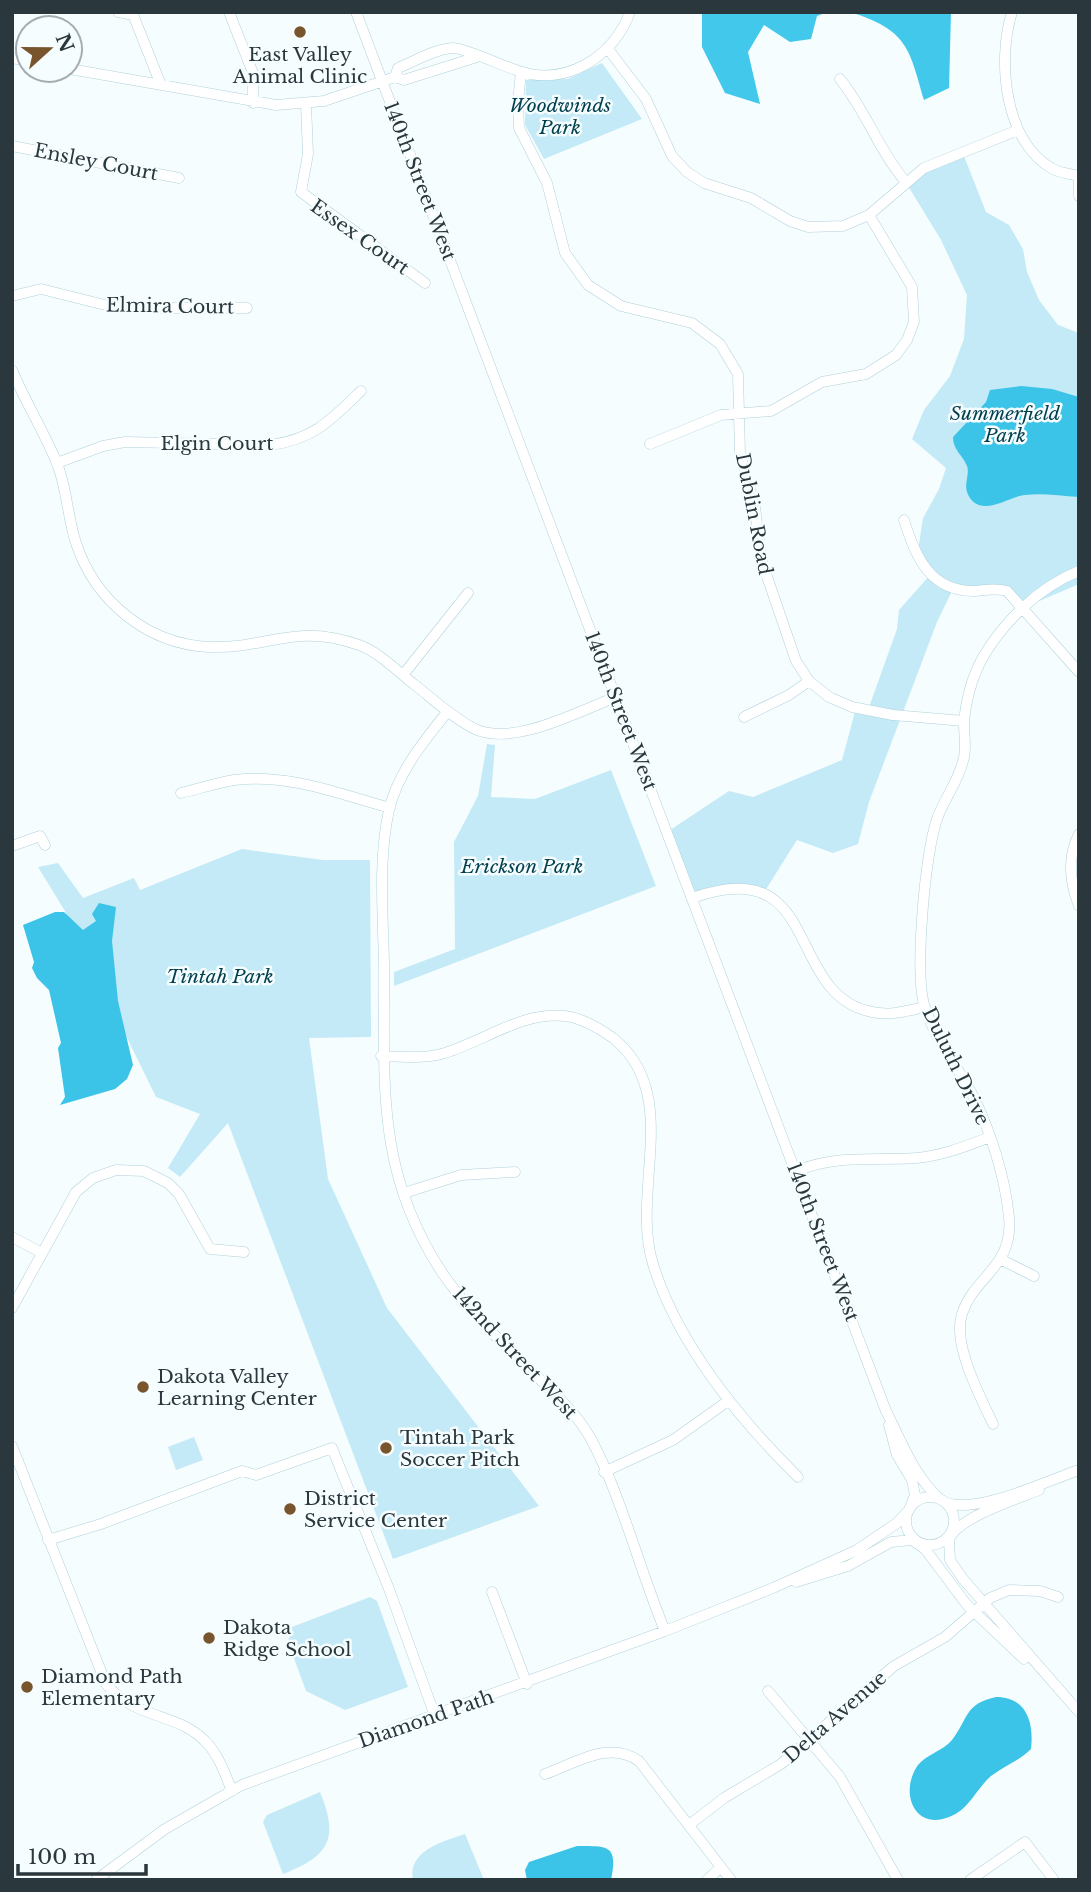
<svg xmlns="http://www.w3.org/2000/svg" width="1091" height="1892" viewBox="0 0 1091 1892" font-family="'Libre Baskerville',serif">
<style>
.green{fill:#c3eaf6}
.forest{fill:#42c8eb}
.water{fill:#3bc4e7}
.lines{fill:none;stroke-linecap:round;stroke-linejoin:round}
.minor-casing{stroke:#afd1db;stroke-width:11}
.minor{stroke:#fff;stroke-width:10}
.poi-dot{fill:#78552d;stroke:#f6fdff;stroke-width:2.5}
.labels{text-anchor:middle;dominant-baseline:central;stroke-width:5;stroke-linejoin:round;paint-order:stroke}
.poi-label{font-size:19px;fill:#2a373c;stroke:#f6fdff;text-anchor:start}
.park-label{font-size:19px;font-style:italic;fill:#003f4d;stroke:#f6fdff}
.street-label{font-size:19px;fill:#2a373c;stroke:#f6fdff}
</style>
<rect width="100%" height="100%" fill="#f6fdff"/>
<path class="green" d="M 602,63 L 642,119 L 544,159 L 525,125 L 526,80 L 568,79 Z
M 962,151 L 986,212 L 1009,225 L 1023,249 L 1027,272 L 1039,300 L 1058,325 L 1079,333 L 1079,584 L 1023,608 L 1007,591 L 953,589 L 937,622 L 869,802 L 858,844 L 833,853 L 797,840 L 763,894 L 705,893 L 692,898 L 667,832 L 729,791 L 753,797 L 842,760 L 856,708 L 868,710 L 897,629 L 899,610 L 930,575 L 917,557 L 923,518 L 939,489 L 946,468 L 912,439 L 924,410 L 950,376 L 964,339 L 967,295 L 941,240 L 905,181 Z
M 487,744 L 495,745 L 491,797 L 535,799 L 611,770 L 656,886 L 394,986 L 394,972 L 455,949 L 454,842 L 478,796 Z
M 242,849 L 323,860 L 370,860 L 371,1037 L 309,1038 L 328,1179 L 387,1308 L 539,1506 L 393,1559 L 228,1123 L 180,1177 L 168,1168 L 200,1114 L 156,1097 L 65,911 L 38,867 L 58,863 L 83,898 L 134,878 L 140,890 Z
M 194,1437 L 203,1460 L 176,1470 L 168,1447 Z
M 370,1597 L 377,1601 L 408,1687 L 345,1710 L 306,1691 L 288,1642 L 292,1627 Z
M 320,1792 C 339,1838 330,1856 283,1874 L 263,1822 L 267,1815 Z
M 465,1834 L 484,1880 L 413,1880 C 407,1850 445,1841 465,1834 Z"/>
<path class="forest" d="M 702,12 L 827,12 L 817,16 L 811,39 L 790,42 L 764,25 L 748,52 L 760,104 L 725,93 L 702,47 Z
M 850,12 L 951,12 L 949,88 L 924,100 C 909,47 907,30 850,12 Z"/>
<path class="water" d="M 1021,386 L 1052,389 L 1079,397 L 1079,497 C 1061,496 1042,493 1025,495 C 1009,496 978,521 967,492 C 964,484 970,473 967,466 C 962,454 953,450 953,437 L 986,402 L 990,390 Z
M 99,903 L 116,907 L 112,941 L 118,1001 L 133,1065 L 127,1079 L 115,1089 L 60,1105 L 65,1097 L 58,1048 L 61,1043 L 49,990 L 37,978 L 32,968 L 34,962 L 23,925 L 55,912 L 64,912 L 83,930 L 96,921 L 92,914 Z
M 996,1697 C 1027,1697 1034,1723 1031,1749 C 1019,1761 1004,1766 991,1776 C 976,1789 969,1810 949,1817 C 914,1831 899,1792 918,1765 C 927,1754 943,1751 952,1740 C 969,1718 964,1704 996,1697 Z
M 577,1846 C 609,1846 618,1845 611,1880 L 527,1880 L 525,1870 L 529,1862 Z"/>
<g class="lines">
<g class="minor-casing">
<path id="minor" d="M 118,12 L 133,15
M 132,12 L 161,85
M 229,12 L 253,73 L 253,103
M 356,12 L 886,1411 C 901,1440 914,1477 940,1499 C 966,1520 1049,1480 1079,1470
M 1012,12 C 997,60 1004,142 1053,169 C 1060,173 1071,174 1079,176
M 608,49 L 646,99 L 672,156 L 687,172 L 704,183 L 751,198 L 790,221 L 808,227 L 843,226 L 869,215 L 924,168 L 1018,130
M 12,58 L 28,61
M 70,69 L 276,105 L 324,101 L 395,77 L 404,80 L 477,57
M 521,72 L 518,102 L 519,128 L 547,183 L 565,253 L 588,285 L 621,306 L 692,323 L 720,344 L 738,374 L 740,454 L 755,507 L 761,559 L 796,661 L 809,681 L 829,697 L 852,707 L 893,715 L 964,721
M 395,77 L 398,68 C 415,61 435,49 453,48 C 466,48 504,67 519,71 C 565,87 614,57 630,12
M 840,79 C 866,111 878,149 905,181
M 306,104 L 308,154 L 301,192 L 425,283
M 12,146 L 179,178
M 1079,180 L 1079,196
M 12,296 L 41,289 L 117,308 L 247,308
M 12,370 C 25,401 43,430 56,461 C 67,486 67,516 76,543 C 95,601 147,644 209,647 C 269,649 295,622 359,645 C 379,652 398,672 415,685 C 434,700 453,718 475,729 C 513,747 579,711 616,697
M 650,444 L 721,415 L 771,411 L 822,382 L 866,374 L 896,355 L 907,340 L 914,322 L 912,287 L 869,215
M 57,463 L 103,446 L 125,442 L 270,445 C 313,440 331,420 361,391
M 904,520 C 915,556 930,592 975,591 C 987,590 995,588 1007,591 L 1079,672
M 403,675 L 468,593
M 448,711 C 424,741 398,772 389,810 C 378,860 383,913 384,963 C 385,1079 374,1171 443,1274 C 468,1310 500,1341 532,1372 C 553,1392 576,1412 591,1439 C 621,1495 640,1571 665,1631
M 744,717 L 789,695 L 809,681
M 181,793 C 198,789 216,783 234,780 C 287,773 340,794 390,808
M 1079,834 C 1067,857 1070,883 1079,906
M 12,846 L 40,836 L 45,845
M 692,898 C 824,851 783,994 872,1012 C 890,1016 907,1011 925,1007
M 381,1056 C 402,1057 425,1059 445,1053 C 484,1041 523,1011 565,1016 C 583,1018 599,1028 613,1038 C 683,1094 630,1191 653,1264 C 677,1343 740,1420 798,1477
M 796,1171 C 839,1154 871,1161 916,1158 C 942,1156 966,1146 990,1137
M 404,1193 L 461,1175 L 515,1172
M 12,1237 L 42,1253
M 1002,1260 L 1034,1276
M 12,1308 L 76,1192 L 93,1178 L 116,1170 L 144,1171 L 168,1183 L 179,1194 L 210,1249 L 244,1252
M 993,1424 C 980,1396 952,1344 962,1314 C 974,1276 1014,1267 1009,1217 C 1005,1177 991,1132 973,1096 C 958,1067 935,1039 925,1008 C 914,974 925,853 937,819 C 944,799 958,782 963,761 C 967,750 964,736 964,725 C 965,703 972,677 982,659 C 1003,622 1039,587 1079,571
M 12,1446 L 106,1684 C 139,1722 177,1711 207,1743 C 219,1756 225,1774 232,1791
M 604,1472 L 673,1440 L 728,1401
M 1039,1490 C 1017,1499 959,1517 949,1539 L 950,1560 L 963,1579 L 1079,1712
M906 1521a24 24 0 1 1 48 0a24 24 0 1 1-48 0Z
M 48,1540 L 101,1524 L 242,1471 L 256,1475 L 332,1448 L 389,1589 L 435,1716
M 796,1582 L 848,1566 L 891,1542 L 912,1540 L 925,1549 L 967,1605 L 1024,1659
M 492,1592 L 527,1684
M 768,1691 L 840,1777 L 898,1880
M 545,1774 C 576,1763 609,1740 639,1761 L 731,1880
M 689,1825 L 724,1798 L 781,1764 L 894,1666 L 945,1637 L 990,1598 L 1009,1590 L 1040,1591 L 1058,1597
M 96,1880 L 165,1829 L 242,1785 L 665,1631 L 773,1588 L 857,1550 L 897,1523 L 909,1510 L 915,1495 L 912,1480 L 897,1455 L 889,1425
M 707,1880 L 721,1867
M 970,1880 L 1025,1842 L 1054,1880"/>
</g>
<use href="#minor" class="minor"/>
</g>
<g class="poi-dot">
<circle cx="300" cy="32" r="7"/>
<circle cx="143" cy="1387" r="7"/>
<circle cx="386" cy="1448" r="7"/>
<circle cx="290" cy="1509" r="7"/>
<circle cx="209" cy="1638" r="7"/>
<circle cx="27" cy="1687" r="7"/>
</g>
<g class="labels">
<g class="poi-label">
<text x="300" y="54" text-anchor="middle">East Valley<tspan x="300" dy="22">Animal Clinic</tspan></text>
<text x="157" y="1376">Dakota Valley<tspan x="157" dy="22">Learning Center</tspan></text>
<text x="400" y="1437">Tintah Park<tspan x="400" dy="22">Soccer Pitch</tspan></text>
<text x="304" y="1498">District<tspan x="304" dy="22">Service Center</tspan></text>
<text x="223" y="1627">Dakota<tspan x="223" dy="22">Ridge School</tspan></text>
<text x="41" y="1676">Diamond Path<tspan x="41" dy="22">Elementary</tspan></text>
</g>
<g class="park-label">
<text x="560" y="105">Woodwinds<tspan x="560" dy="22">Park</tspan></text>
<text x="1005" y="413">Summerfield<tspan x="1005" dy="22">Park</tspan></text>
<text x="522" y="866">Erickson Park</text>
<text x="220" y="976">Tintah Park</text>
</g>
<g class="street-label">
<text transform="translate(96 162) rotate(11)">Ensley Court</text>
<text transform="translate(420 181) rotate(69)">140th Street West</text>
<text transform="translate(360 237) rotate(35)">Essex Court</text>
<text transform="translate(170 306) rotate(1)">Elmira Court</text>
<text x="217" y="443">Elgin Court</text>
<text transform="translate(754 514) rotate(79)">Dublin Road</text>
<text transform="translate(621 711) rotate(69)">140th Street West</text>
<text transform="translate(956 1066) rotate(64)">Duluth Drive</text>
<text transform="translate(823 1242) rotate(69)">140th Street West</text>
<text transform="translate(515 1353) rotate(47)">142nd Street West</text>
<text transform="translate(835 1717) rotate(-41)">Delta Avenue</text>
<text transform="translate(426 1719) rotate(-19)">Diamond Path</text>
</g>
</g>
<rect width="1091" height="1892" fill="none" stroke="#2a373c" stroke-width="28"/>
<g transform="translate(49 49) rotate(69)"><circle r="33" fill="#f6fdff" stroke="#a4aeb1" stroke-width="2"/>
<path d="M0-5L12 26L0 18L-12 26Z" fill="#78552d"/>
<text y="-10" font-size="19" font-weight="bold" text-anchor="middle" fill="#2a373c">N</text>
</g>
<path d="M18 1864v10h128v-10" fill="none" stroke="#2a373c" stroke-width="3.5"/>
<text x="28" y="1864" font-size="21" fill="#2a373c" stroke="#f6fdff" stroke-width="5" paint-order="stroke">100 m</text>
</svg>
